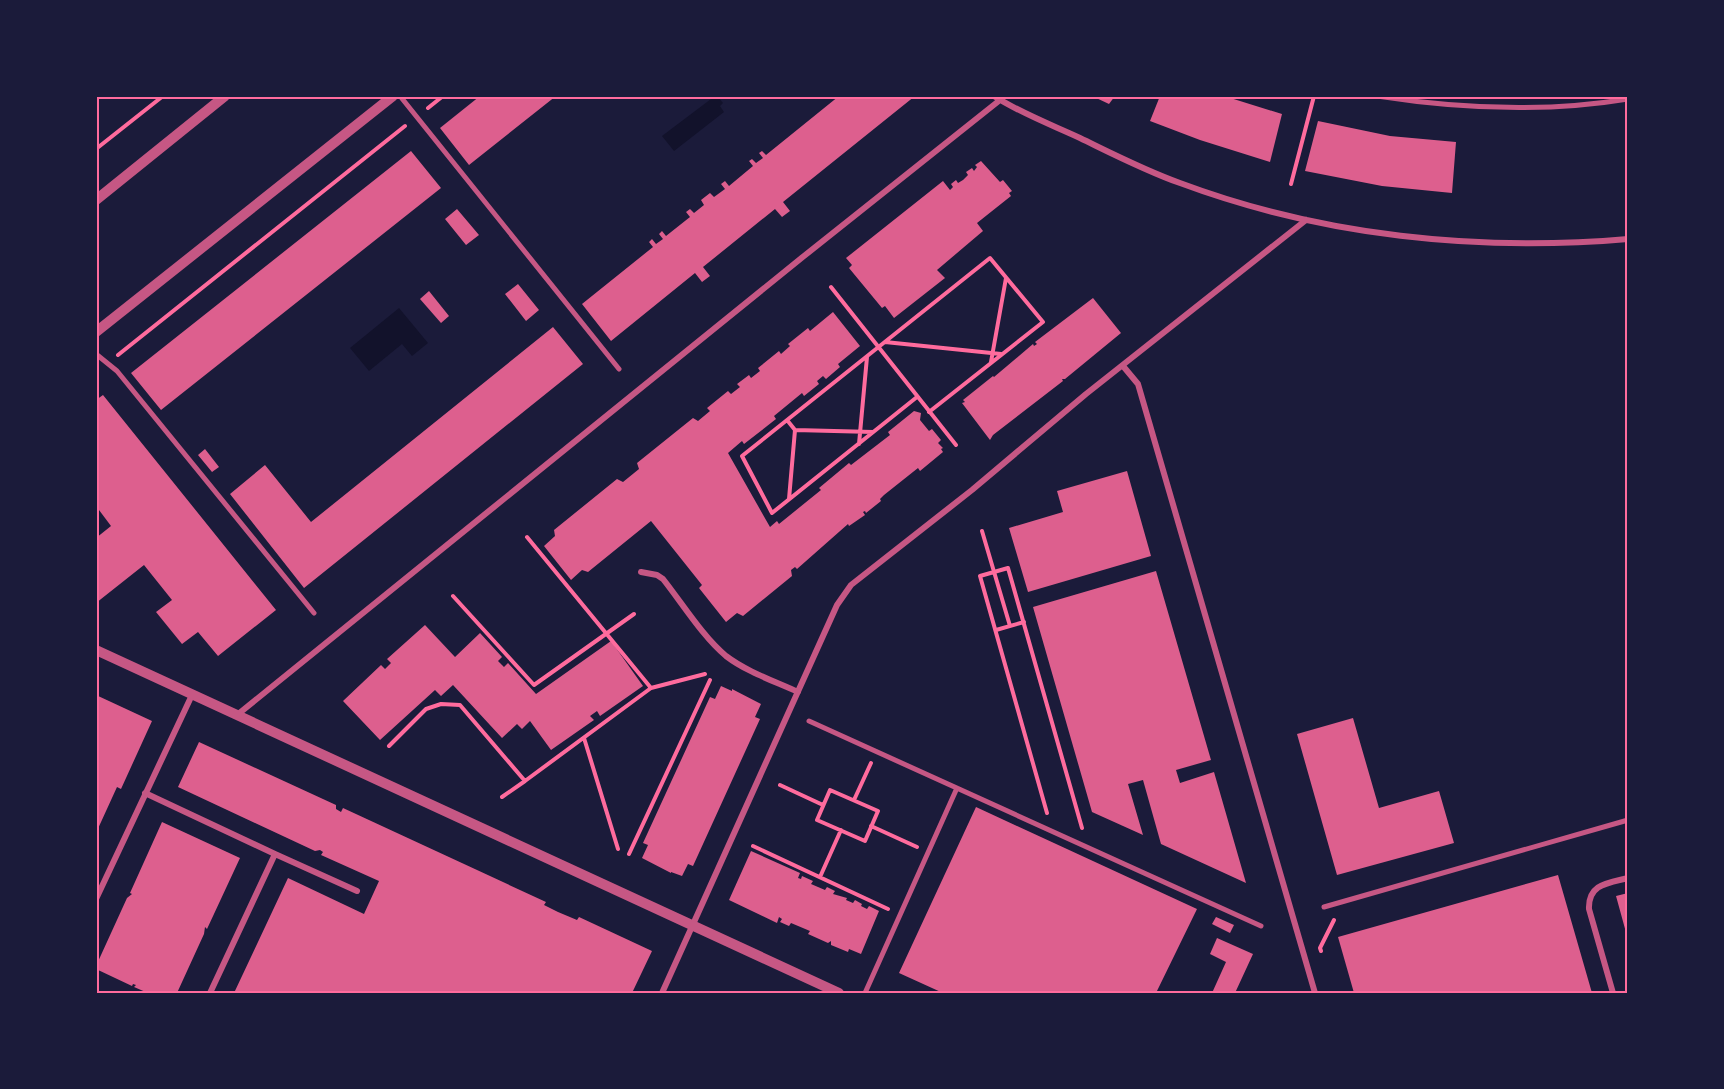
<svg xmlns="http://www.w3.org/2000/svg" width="1724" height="1089" viewBox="0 0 1724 1089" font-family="'Work Sans',sans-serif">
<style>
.water{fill:#12122b}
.building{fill:#dd5f8e}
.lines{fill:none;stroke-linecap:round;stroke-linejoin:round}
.path{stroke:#ff6b9d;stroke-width:4}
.pedestrian{stroke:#c65784;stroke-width:5}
.minor{stroke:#c65784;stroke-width:6}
.tertiary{stroke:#c65784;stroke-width:10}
.neatline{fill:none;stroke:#ff6b9d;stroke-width:2}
</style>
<rect width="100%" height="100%" fill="#1b1b3a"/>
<path class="water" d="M 715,96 L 717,96 L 723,103 L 720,106 L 724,112 L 674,151 L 662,136 Z
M 399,308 L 428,343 L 412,356 L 402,344 L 369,371 L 350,348 Z"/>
<path class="building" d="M 480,96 L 556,96 L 469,165 L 440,128 Z
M 839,96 L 915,96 L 783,202 L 790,211 L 782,217 L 775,209 L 703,267 L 710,276 L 702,282 L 695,273 L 611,341 L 582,304 L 653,247 L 649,242 L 652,239 L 656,244 L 663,239 L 659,234 L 662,231 L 666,236 L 690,217 L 686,212 L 690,209 L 694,213 L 704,205 L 701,200 L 710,193 L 714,197 L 725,189 L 721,184 L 725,181 L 729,186 L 753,166 L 749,161 L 752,159 L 756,163 L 763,158 L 759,153 L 762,151 L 766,155 Z
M 1092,96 L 1115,96 L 1109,104 Z
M 1160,96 L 1224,96 L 1282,114 L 1270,162 L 1200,140 L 1150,121 Z
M 1318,121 L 1390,136 L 1456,142 L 1452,193 L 1382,186 L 1305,171 Z
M 411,151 L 441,188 L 161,410 L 131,373 Z
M 981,161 L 1000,182 L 1003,180 L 1012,191 L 1009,193 L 1011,196 L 977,223 L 983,231 L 937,270 L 945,278 L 894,318 L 885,306 L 882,308 L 849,268 L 852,265 L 846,258 L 943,181 L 950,190 L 953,187 L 951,184 L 956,180 L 958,183 L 963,180 L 968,175 L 966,172 L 972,168 L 974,171 L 977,167 L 975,165 Z
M 457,209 L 479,235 L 466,245 L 445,219 Z
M 518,284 L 539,310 L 526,321 L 505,294 Z
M 429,291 L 449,316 L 441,323 L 420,299 Z
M 1093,298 L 1121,333 L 1065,379 L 1062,379 L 1063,381 L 993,435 L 990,440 L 962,403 L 965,402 L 963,400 L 993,376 L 994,377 L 1033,344 L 1034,346 L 1037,344 L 1035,342 Z
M 833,312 L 860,346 L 838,364 L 840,367 L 826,379 L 823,376 L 817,381 L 819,384 L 804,396 L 802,393 L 774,416 L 776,419 L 744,444 L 742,441 L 728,453 L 770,527 L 777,521 L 779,524 L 821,490 L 819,488 L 849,463 L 851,465 L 890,435 L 888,432 L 914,411 L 921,413 L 920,420 L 929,431 L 932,429 L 941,440 L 938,443 L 943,448 L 941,449 L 943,452 L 920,471 L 918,468 L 884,495 L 880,499 L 881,501 L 866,513 L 865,511 L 863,512 L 865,515 L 849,526 L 848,524 L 797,569 L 795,567 L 791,570 L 792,576 L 743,616 L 737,613 L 726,622 L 699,588 L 702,585 L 651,521 L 588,572 L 582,570 L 571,580 L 544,546 L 555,536 L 554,530 L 617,479 L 623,482 L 639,469 L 637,463 L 693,418 L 698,421 L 710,411 L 707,408 L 728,391 L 731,394 L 740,387 L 737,384 L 749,375 L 751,378 L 760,371 L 758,368 L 779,351 L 781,354 L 790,346 L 788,344 L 808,328 L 810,331 Z
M 553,327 L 583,364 L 304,588 L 230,494 L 265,465 L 311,522 Z
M 103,395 L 276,610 L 218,656 L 198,632 L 182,644 L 156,612 L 172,600 L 144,565 L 96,603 L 96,538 L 111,526 L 96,506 L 96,400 Z
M 205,449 L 219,467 L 212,472 L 198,455 Z
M 1127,471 L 1151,556 L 1028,592 L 1009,528 L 1063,512 L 1057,491 Z
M 1156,571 L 1211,760 L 1176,770 L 1180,783 L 1214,772 L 1246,883 L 1161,844 L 1143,780 L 1128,784 L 1143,835 L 1092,812 L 1033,607 Z
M 425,625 L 455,657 L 480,633 L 502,657 L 498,661 L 504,667 L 508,663 L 536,694 L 611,641 L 643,686 L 600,716 L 597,711 L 590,716 L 594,720 L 551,750 L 530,721 L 522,729 L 517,724 L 502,738 L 453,685 L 441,696 L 435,690 L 380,740 L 343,701 L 381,665 L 385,669 L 391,663 L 387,659 Z
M 721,686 L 732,691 L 732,689 L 761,704 L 755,717 L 760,719 L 693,866 L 688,864 L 682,876 L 671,872 L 671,873 L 642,858 L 648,845 L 643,843 L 710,697 L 715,699 Z
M 96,695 L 152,721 L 121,789 L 117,787 L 96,833 Z
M 1353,718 L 1379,808 L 1439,791 L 1454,843 L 1337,875 L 1297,734 Z
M 199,742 L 336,805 L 336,809 L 341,812 L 343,808 L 546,902 L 544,905 L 558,912 L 577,920 L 579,917 L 652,951 L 632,993 L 234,993 L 288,878 L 364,914 L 379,881 L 321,855 L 323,852 L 320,850 L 315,851 L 178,787 Z
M 976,807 L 1197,909 L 1156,993 L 943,993 L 899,973 Z
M 162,822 L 240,858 L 207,929 L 205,927 L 204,934 L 177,993 L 148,993 L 134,987 L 136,985 L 133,984 L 132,986 L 96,969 L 96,966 L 127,898 L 132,894 L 130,893 Z
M 751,851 L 800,873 L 798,878 L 801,879 L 802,876 L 813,881 L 811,884 L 825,890 L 827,887 L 835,891 L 833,894 L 847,898 L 846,900 L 853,903 L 855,900 L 862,904 L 861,906 L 867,909 L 869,906 L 879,911 L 861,954 L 849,949 L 848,952 L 831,945 L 831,941 L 828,943 L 808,934 L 810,931 L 791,923 L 789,926 L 780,922 L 782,919 L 779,917 L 777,923 L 729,900 Z
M 1558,875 L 1592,993 L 1354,993 L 1338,937 Z
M 1628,893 L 1628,936 L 1627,936 L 1616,896 Z
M 1216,917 L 1234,925 L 1230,933 L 1212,924 Z
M 1217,938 L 1253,954 L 1235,993 L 1212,993 L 1226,962 L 1210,954 Z"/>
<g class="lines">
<path class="path" d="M 428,108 L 443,96
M 96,149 L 163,96
M 1291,184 L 1314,96
M 831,287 L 956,445
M 885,342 L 1001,354
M 118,355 L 405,126
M 991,362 L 1006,278
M 917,397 L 772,513 L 742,456 L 990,258 L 1043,322 L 929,412
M 787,420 L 795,430
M 859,444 L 867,357
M 789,499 L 795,430 L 873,432
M 982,531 L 1010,626
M 453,596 L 534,685 L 634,614
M 996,630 L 1024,622
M 651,688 L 705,674
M 584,738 L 618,849
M 389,746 L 426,709 L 441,704 L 460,705 L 525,781 L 651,688 L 527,537
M 780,785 L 823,805
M 830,790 L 878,811 L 865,841 L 817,820 Z
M 502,797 L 525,781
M 854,800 L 871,763
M 1047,813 L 980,576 L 1008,568 L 1082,828
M 871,826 L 917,847
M 753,846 L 888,909
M 629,854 L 710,680
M 820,877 L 841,830
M 1321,951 L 1320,948 L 1334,920"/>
<path class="pedestrian" d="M 400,96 L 619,369
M 1377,96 C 1461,109 1544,113 1628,99
M 96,354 L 117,371 L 314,613
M 809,721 L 1261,926
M 1324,907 L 1628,820
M 865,993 L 957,788"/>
<path class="minor" d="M 994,96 C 1020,113 1052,125 1080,138 C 1113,154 1146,171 1180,183 C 1322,236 1477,252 1628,239
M 1123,366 L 1138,384 L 1315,993
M 641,572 L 657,575 L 663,579 C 682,603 703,637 726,656 C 747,672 774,681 798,692
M 237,715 L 804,256 L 1000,100
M 145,793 L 275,854 L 210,993
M 275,854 L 357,891
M 96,899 L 192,695
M 662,993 L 837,605 L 851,585 L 972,490 L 1086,394 L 1306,220
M 1613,993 L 1589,909 C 1588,884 1608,883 1628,878"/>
<path class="tertiary" d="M 96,200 L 225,96
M 96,332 L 393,96
M 96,650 L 839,993"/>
</g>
<rect width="1724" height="1089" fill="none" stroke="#1b1b3a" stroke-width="195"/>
<rect x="98" y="98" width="1528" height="894" class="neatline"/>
</svg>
